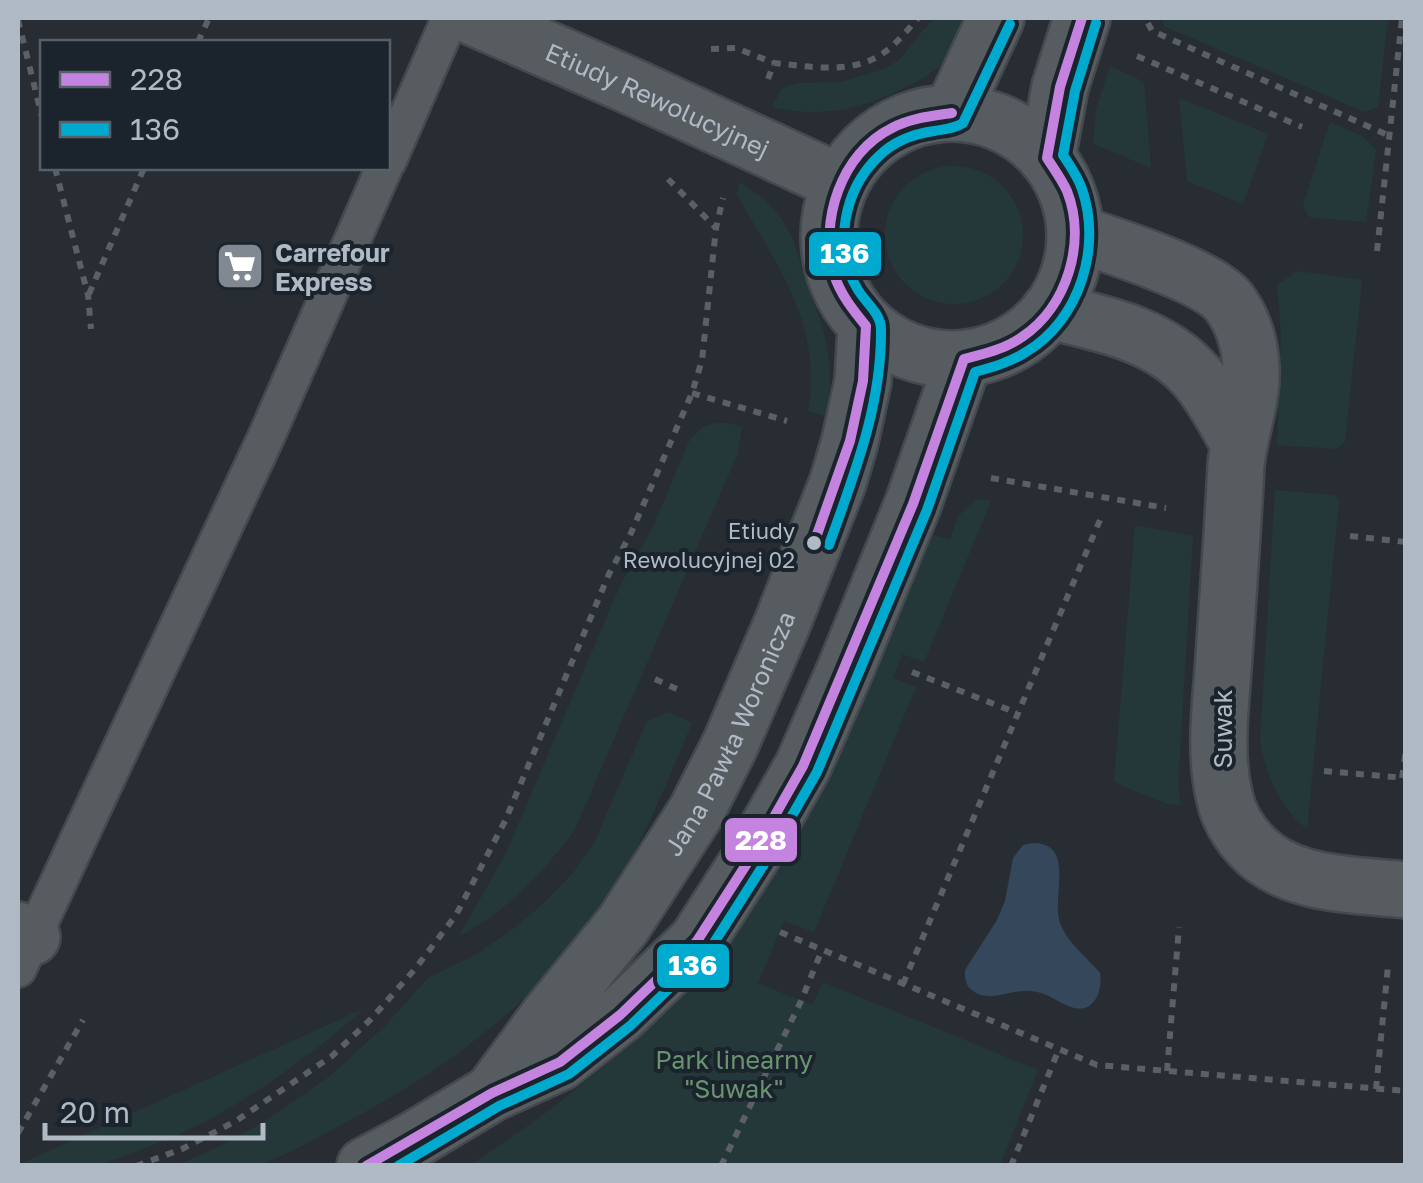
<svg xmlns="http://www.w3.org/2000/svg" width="1423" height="1183" viewBox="0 0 1423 1183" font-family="'Golos Text',sans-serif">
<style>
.green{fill:#253839}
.water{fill:#35475b}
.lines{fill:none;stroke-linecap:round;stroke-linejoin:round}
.service-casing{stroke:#44494e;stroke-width:40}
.minor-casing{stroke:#44494e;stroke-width:60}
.tertiary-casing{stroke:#44494e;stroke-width:60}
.path{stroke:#5a6066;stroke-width:6;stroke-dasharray:8 8;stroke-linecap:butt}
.service{stroke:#575c61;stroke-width:35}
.minor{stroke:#575c61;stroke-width:55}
.tertiary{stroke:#575c61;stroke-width:55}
.bus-1-casing{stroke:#1b242d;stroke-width:18}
.bus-2-casing{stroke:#1b242d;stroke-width:18}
.bus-1{stroke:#c483df;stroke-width:10}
.bus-2{stroke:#00a9ce;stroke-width:10}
.bus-dot{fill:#b0bac5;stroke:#1b242d;stroke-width:4}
.labels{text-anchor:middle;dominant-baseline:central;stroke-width:8;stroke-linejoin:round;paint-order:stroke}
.bus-label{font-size:22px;fill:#b0bac5;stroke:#1b242d;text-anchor:end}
.street-label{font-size:25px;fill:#b0bac5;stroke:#1b242d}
.poi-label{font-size:25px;font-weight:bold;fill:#b0bac5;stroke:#1b242d;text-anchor:start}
.park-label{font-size:25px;fill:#68956f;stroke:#1b242d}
.line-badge{stroke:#1b242d;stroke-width:4}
.badge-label{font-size:28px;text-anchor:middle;font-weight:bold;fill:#fff}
</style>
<rect width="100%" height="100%" fill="#272d33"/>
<path class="green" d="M 938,18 L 973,18 C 964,34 956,50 942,64 C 930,75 917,82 902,89 C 860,110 819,118 772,107 L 781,90 L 788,86 L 799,83 L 841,82 L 885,69 L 900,59 L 929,23 Z
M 1162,18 L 1388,18 L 1378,107 L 1365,112 L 1164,26 Z
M 1110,66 L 1144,82 L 1151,168 L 1093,144 L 1096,109 Z
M 1179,98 L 1268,134 L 1243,204 L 1187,181 Z
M 1330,122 L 1364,137 L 1376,150 L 1366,222 L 1309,217 L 1303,206 Z
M885 235a69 69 0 1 1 138 0a69 69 0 1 1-138 0Z
M 739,182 C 760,194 776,209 788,230 C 796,243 799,259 804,274 C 821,323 840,363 824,416 L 808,411 C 824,327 777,265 737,195 Z
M 1298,271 L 1362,280 L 1345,442 L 1337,449 L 1277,445 L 1281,334 L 1277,285 Z
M 715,423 L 729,423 L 742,427 L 738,453 L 575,829 C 544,872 506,912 459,936 L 505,855 L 620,586 L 653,527 L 689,441 L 703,427 Z
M 1275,490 L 1334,495 L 1339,500 L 1307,829 C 1278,806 1267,776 1260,740 Z
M 977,499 L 991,501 L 924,662 L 902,654 L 893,678 L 916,687 L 814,932 L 784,921 L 758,983 L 812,1005 L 823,982 L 1038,1070 L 1000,1165 L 468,1166 C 528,1128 584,1086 636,1037 L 922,531 L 950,540 L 958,516 Z
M 1135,525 L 1193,536 L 1178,787 L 1181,805 L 1167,804 L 1114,782 Z
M 669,712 L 692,723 C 668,779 646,836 614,888 C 549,995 445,1072 335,1128 C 311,1141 286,1156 260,1164 C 243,1169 196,1165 176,1166 L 220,1146 L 260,1124 L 329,1077 L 385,1026 L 428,978 L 475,955 L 513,929 L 544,903 L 573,873 L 595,841 L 647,721 Z
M 365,1008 C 300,1064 234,1114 153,1145 C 132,1153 110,1163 87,1166 C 64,1168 40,1166 18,1165 Z"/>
<path class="water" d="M 1034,843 C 1076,844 1051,897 1060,923 C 1068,944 1086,956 1100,973 C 1103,991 1094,1015 1071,1007 C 1054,1001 1047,991 1027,991 C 1009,990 989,1003 973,991 C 965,986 965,978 965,970 L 997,920 L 1005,901 L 1013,858 L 1023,845 Z"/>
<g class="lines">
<g class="service-casing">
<path id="service" d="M 388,161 L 450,18
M 18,969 L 267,435 L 384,168"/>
</g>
<g class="minor-casing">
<g id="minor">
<path id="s1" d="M 475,18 L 626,84 L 841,183"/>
<path d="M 1075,233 C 1112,246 1206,274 1229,302 C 1243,321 1250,343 1251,367 C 1253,400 1239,433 1236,465 C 1233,529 1228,593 1224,657 C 1221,702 1214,751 1224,795 C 1229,820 1244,842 1265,858 C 1303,886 1360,885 1406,890"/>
<path d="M 1049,311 C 1100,323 1160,334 1196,376 C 1213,395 1225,420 1238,442"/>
<path d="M 18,930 L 32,937"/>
</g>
</g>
<g class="tertiary-casing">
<g id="tertiary">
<path d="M 952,113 L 996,18"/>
<circle cx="952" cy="236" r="123"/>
<path d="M 1047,158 L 1060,87 L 1082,18"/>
<path id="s2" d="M 495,1089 L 548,1017 L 623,925 L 696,812 L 730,745 L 782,624 L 838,482 L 850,441 L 863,381 L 866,326"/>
<path d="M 365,1166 L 412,1141 L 492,1093 L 560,1062 L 620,1015 L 697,941 L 753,854 L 803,766 L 846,668 L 913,504 L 964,359"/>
</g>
</g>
<path class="path" d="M 18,20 L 42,117
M 1148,23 L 1152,31 L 1390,136
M 198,42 L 209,18
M 711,49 L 736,48 L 774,63
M 1137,56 L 1302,127
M 768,79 L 774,63 C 805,66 841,73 871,60 C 890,52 905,33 918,18
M 55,168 L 88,295 L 91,329
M 668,179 L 715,227
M 1377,251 L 1402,18
M 89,294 L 144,168
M 692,393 L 787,421
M 991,478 L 1166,508
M 1350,536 L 1406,542
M 912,672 L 1017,713
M 655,679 L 681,691
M 1324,771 L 1406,778
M 1402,778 L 1406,749
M 780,932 L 1097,1065 L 1406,1091
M 903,984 L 1100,520
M 1167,1071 L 1179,927
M 1376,1089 L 1388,966
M 18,1133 L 83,1020
M 136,1166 L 182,1149 L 236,1121 L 332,1056 L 371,1019 L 415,969 L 456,915 L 505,821 L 609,574 L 631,533 L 692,393 L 702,360 L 716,228 L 723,198
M 721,1166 L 801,1001 L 822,950
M 1011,1166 L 1059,1049"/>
<use href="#service" class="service"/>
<use href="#minor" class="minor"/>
<use href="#tertiary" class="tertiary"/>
<g class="bus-1-casing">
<path id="bus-1" d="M 1047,158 L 1060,87 L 1082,18
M 866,326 C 853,310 840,294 834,274 C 819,221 841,153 892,128 C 911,118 932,116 952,113
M 964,359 C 984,354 1005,349 1022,337 C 1067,307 1087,242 1067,191 C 1062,180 1054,169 1047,158
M 814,543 L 850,441 L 863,381 L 866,326
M 366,1166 L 492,1093 L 560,1062 L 620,1015 L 697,941 L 753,854 L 803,766 L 913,504 L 964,359"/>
</g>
<g class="bus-2-casing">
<path id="bus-2" d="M 829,545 C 854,475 882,405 881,329 C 881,314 866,303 858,290 C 832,248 844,189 879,156 C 894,141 913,134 934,131 C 945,129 954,129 963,123 L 1010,24
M 398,1166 L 499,1106 L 569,1074 L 630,1026 L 710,949 L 766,861 L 817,772 L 927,510 L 975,372 C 993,367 1011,362 1026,352 C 1080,320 1102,247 1082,189 C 1078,177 1070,166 1063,155 L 1075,91 L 1096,23"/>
</g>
<use href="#bus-1" class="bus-1"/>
<use href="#bus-2" class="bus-2"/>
</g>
<defs>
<g id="supermarket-square" transform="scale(2.5)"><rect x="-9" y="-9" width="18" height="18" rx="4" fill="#808992" stroke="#1b242d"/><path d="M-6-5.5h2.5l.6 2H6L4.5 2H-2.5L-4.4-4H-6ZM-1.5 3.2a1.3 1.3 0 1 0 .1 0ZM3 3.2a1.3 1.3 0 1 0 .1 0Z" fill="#fff"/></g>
</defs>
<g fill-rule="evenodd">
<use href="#supermarket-square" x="240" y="266"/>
</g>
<circle class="bus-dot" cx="814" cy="543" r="9"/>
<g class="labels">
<g class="bus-label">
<text x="795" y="530">Etiudy<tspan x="795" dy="29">Rewolucyjnej 02</tspan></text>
</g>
<g class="street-label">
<text stroke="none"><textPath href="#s1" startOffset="200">Etiudy Rewolucyjnej</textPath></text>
<text transform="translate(1222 729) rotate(-90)">Suwak</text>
<text stroke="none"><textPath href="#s2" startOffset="428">Jana Pawła Woronicza</textPath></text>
</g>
<g class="poi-label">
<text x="275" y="252">Carrefour<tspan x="275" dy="29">Express</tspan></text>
</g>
<g class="park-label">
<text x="734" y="1059">Park linearny<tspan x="734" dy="29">"Suwak"</tspan></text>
</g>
</g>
<g class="line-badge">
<rect x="807" y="230" width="76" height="48" rx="10" fill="#00a9ce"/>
<rect x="723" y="816" width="76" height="48" rx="10" fill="#c483df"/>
<rect x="655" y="942" width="76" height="48" rx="10" fill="#00a9ce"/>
</g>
<g class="badge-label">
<text x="845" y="263">136</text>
<text x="761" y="850">228</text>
<text x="693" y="975">136</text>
</g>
<rect width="1423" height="1183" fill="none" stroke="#b0bac5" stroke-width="40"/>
<rect x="40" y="40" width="350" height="130" fill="#1b242d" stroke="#57606a" stroke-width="2.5"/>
<rect x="60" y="72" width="50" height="15" fill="#c483df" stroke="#57606a" stroke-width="2.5"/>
<text x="130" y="90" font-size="30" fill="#b0bac5">228</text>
<rect x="60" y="122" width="50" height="15" fill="#00a9ce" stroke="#57606a" stroke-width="2.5"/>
<text x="130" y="140" font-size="30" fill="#b0bac5">136</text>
<path d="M45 1123v15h218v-15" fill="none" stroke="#b0bac5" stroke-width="5"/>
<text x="60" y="1123" font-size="30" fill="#b0bac5" stroke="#1b242d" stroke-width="8" paint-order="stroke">20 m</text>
</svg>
